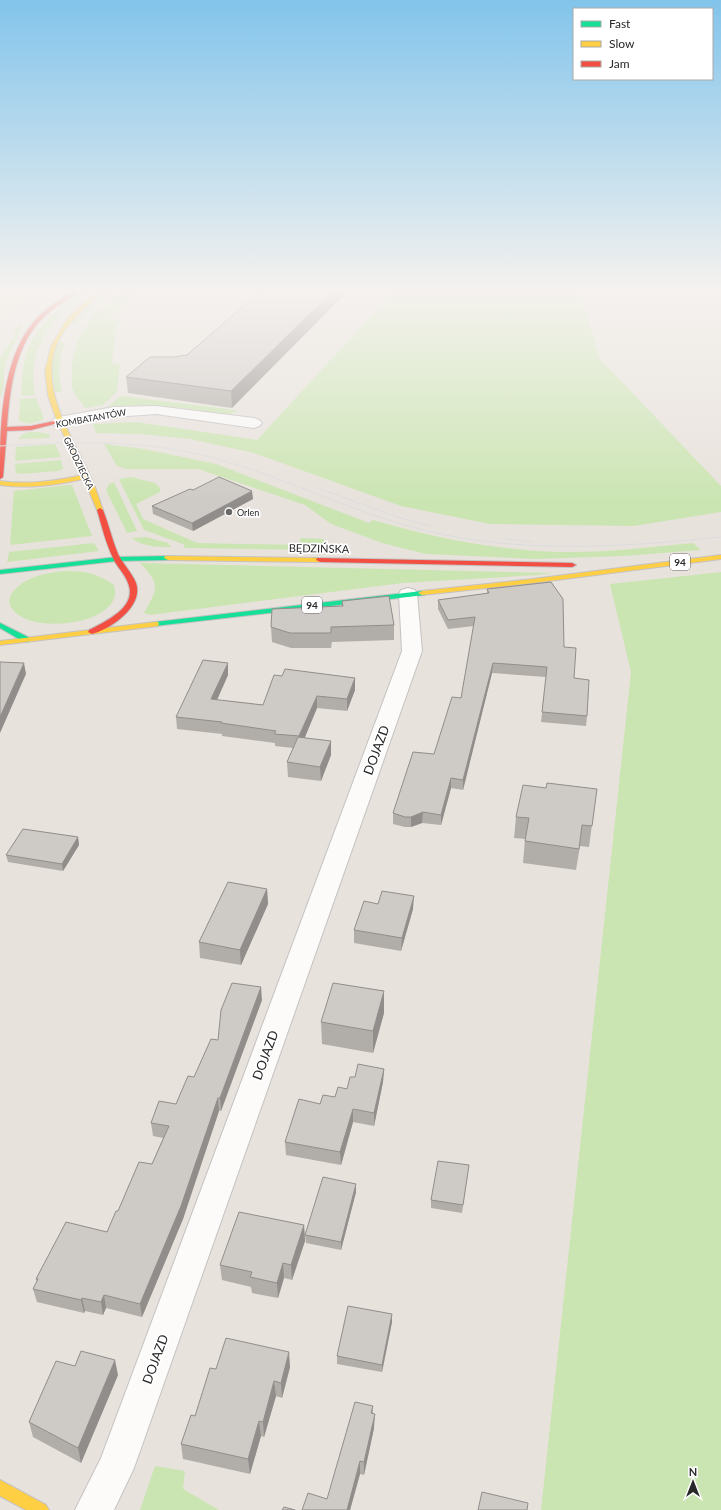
<svg xmlns="http://www.w3.org/2000/svg" width="721" height="1510" viewBox="0 0 721 1510" font-family="Lato,sans-serif">
<style>
.education{fill:#ece0cf}
.green{fill:#cbe5b2}
.lines{fill:none;stroke-linecap:round;stroke-linejoin:round}
.street-casing{stroke:#c4c2c3;stroke-width:2}
.fast-casing{stroke:#c4c2c3;stroke-width:2}
.slow-casing{stroke:#c4c2c3;stroke-width:2}
.jam-casing{stroke:#c4c2c3;stroke-width:2}
.street{fill:#fcfbfa;fill-rule:evenodd}
.fast{fill:#16e098;fill-rule:evenodd}
.slow{fill:#ffcf43;fill-rule:evenodd}
.jam{fill:#f24e42;fill-rule:evenodd}
.tram{stroke:#dcdcde;stroke-width:1}
.wall{fill:#b1aeaa}
.shaded-wall{fill:#908d8b}
.building{fill:#cecac6;stroke:#908d8b}
.poi-dot{fill:#6b6967;stroke:#fff;stroke-width:1.5}
.labels{text-anchor:middle;dominant-baseline:central;stroke-width:3.5;stroke-linejoin:round;paint-order:stroke}
.far-street-label{font-size:9px;fill:#282828;stroke:#fff}
.far-poi-label{font-size:9px;fill:#282828;stroke:#fff;text-anchor:start}
.shield{fill:#fff;stroke:#686868;stroke-width:1}
.shield-label{font-size:10px;font-weight:bold;fill:#282828}
.street-label{font-size:11px;fill:#282828;stroke:#fff}
.near-street-label{font-size:13px;fill:#282828;stroke:#fff}
</style>
<rect width="100%" height="100%" fill="#e8e2dc"/>
<path class="education" d="M 0,290 L 44,290 L 0,318 Z"/>
<path class="green" d="M 83,290 L 92,290 C 55,316 25,346 35,395 L 21,396 C 22,383 22,371 25,359 C 33,328 58,307 83,290 Z
M 110,290 L 116,290 L 97,304 L 75,325 L 69,325 L 87,307 Z
M 126,290 L 144,291 L 108,318 L 123,320 L 116,326 L 112,363 L 117,363 L 120,365 L 117,392 L 103,405 L 85,408 C 81,402 76,396 73,390 C 71,386 72,379 72,375 C 71,336 94,309 126,290 Z
M 395,290 L 579,290 L 600,359 L 721,486 L 721,512 L 634,526 L 490,524 L 401,506 L 254,453 L 190,439 L 141,434 L 96,433 L 93,424 L 136,422 L 257,440 Z
M 22,322 C 21,337 8,351 5,366 C 3,376 5,390 0,397 L 0,358 L 14,336 L 16,328 Z
M 58,342 L 65,342 C 59,360 57,374 62,392 L 55,392 C 50,375 51,359 58,342 Z
M 121,396 L 227,409 L 239,411 L 227,414 L 212,413 L 184,408 L 139,406 L 82,412 L 107,407 Z
M 36,398 L 43,416 L 43,420 L 29,424 L 19,421 L 20,399 Z
M 29,432 L 37,432 L 49,434 L 50,438 L 18,439 L 23,434 Z
M 55,444 L 61,457 L 15,461 L 16,447 Z
M 104,444 L 144,449 L 216,464 L 369,523 L 373,520 C 434,538 496,550 559,552 C 604,553 649,547 693,543 L 701,550 L 624,556 L 535,559 L 426,554 L 382,543 L 331,524 L 305,505 L 198,469 L 126,469 L 117,466 Z
M 61,460 L 63,469 L 58,471 L 21,474 L 16,473 L 15,464 Z
M 131,477 L 155,483 L 160,488 L 160,492 L 136,504 L 143,519 L 197,543 L 299,545 L 301,538 L 324,539 L 324,548 L 320,550 L 185,548 L 183,544 L 144,530 L 119,479 Z
M 114,482 L 137,531 L 127,533 L 106,490 L 109,484 Z
M 68,485 L 72,485 L 92,536 L 10,545 L 14,491 Z
M 146,537 L 168,543 L 171,547 C 159,547 142,547 132,538 Z
M 94,543 L 99,551 L 7,562 L 9,552 Z
M 140,563 L 554,573 L 538,575 L 403,583 L 150,615 L 144,613 C 158,587 161,586 140,563 Z
M 64,571 C 84,571 97,573 114,585 C 114,588 116,591 115,594 C 112,626 26,635 11,607 C 8,602 9,598 12,593 C 24,577 45,573 64,571 Z
M 721,572 L 721,1510 L 541,1510 L 631,672 L 610,584 Z
M 155,1466 L 185,1471 L 183,1489 L 219,1510 L 140,1510 Z"/>
<g class="lines">
<g class="street-casing">
<path id="street" d="M 156,406 L 254,418 L 259,420 L 262,423 L 259,426 L 254,428 L 156,414 L 114,417 L 59,427 L 54,425 L 51,422 L 54,419 L 59,417 L 114,407 Z
M 408,588 L 415,590 L 417,594 L 422,651 L 134,1468 L 114,1510 L 75,1510 L 101,1458 L 402,651 L 399,594 L 401,590 Z"/>
</g>
<g class="fast-casing">
<path id="fast" d="M 168,556 L 172,558 L 171,560 L 117,561 L 0,574 L 0,570 L 117,557 Z
M 422,591 L 425,591 L 425,595 L 155,626 L 151,624 L 155,622 Z
M 0,623 L 30,638 L 31,640 L 27,642 L 24,642 L 0,628 Z"/>
</g>
<g class="slow-casing">
<path id="slow" d="M 97,290 L 103,290 C 87,308 65,323 56,346 C 40,392 72,436 90,476 C 95,486 99,499 103,510 L 100,512 L 97,510 L 84,479 C 56,485 29,489 0,485 L 0,481 C 28,485 55,481 83,475 L 57,421 L 48,396 L 45,371 L 51,346 L 67,319 Z
M 721,555 L 721,559 L 533,583 L 422,595 L 418,593 L 422,591 L 533,579 Z
M 165,556 L 320,558 L 324,560 L 320,562 L 168,560 L 164,558 Z
M 155,622 L 158,622 L 159,624 L 158,626 L 0,645 L 0,641 Z
M 0,1480 L 46,1505 L 49,1510 L 26,1510 L 0,1496 Z"/>
</g>
<g class="jam-casing">
<path id="jam" d="M 74,290 L 80,290 C 69,300 56,306 45,316 C 15,344 10,388 7,427 L 31,426 L 59,420 L 62,422 L 31,430 L 7,431 L 3,477 L 0,479 C 0,429 0,361 35,320 C 46,308 60,299 74,290 Z
M 100,508 L 103,510 C 109,525 112,540 118,554 C 123,564 132,573 136,583 C 144,606 111,629 92,634 L 88,632 L 89,630 C 106,621 138,607 128,583 C 125,574 118,568 114,560 C 106,544 102,527 97,510 Z
M 317,558 L 572,563 L 576,565 L 572,567 L 320,562 L 316,560 Z"/>
</g>
<use href="#street" class="street"/>
<use href="#fast" class="fast"/>
<use href="#slow" class="slow"/>
<use href="#jam" class="jam"/>
<path class="tram" d="M 0,446 C 70,442 141,439 210,457 C 284,476 352,513 427,531 C 524,554 622,547 721,537
M 318,488 L 400,518 L 430,526
M 505,539 L 532,542"/>
</g>
<path class="wall" d="M 262,290 L 232,408 L 128,393 L 126,377 L 174,357 L 187,355 Z
M 253,499 L 193,531 L 153,514 L 152,506 Z
M 487,589 L 564,647 L 574,678 L 587,716 L 586,726 L 541,722 L 546,677 L 492,673 L 463,790 L 451,788 L 441,825 L 422,823 L 411,827 L 405,827 L 393,824 L 393,813 L 434,754 L 461,698 L 474,626 L 448,629 L 438,609 L 438,600 L 487,594 Z
M 342,601 L 394,625 L 394,640 L 332,642 L 331,648 L 291,648 L 272,642 L 271,627 L 342,606 Z
M 228,663 L 228,675 L 217,700 L 263,705 L 282,676 L 355,678 L 355,690 L 347,711 L 317,708 L 305,737 L 331,755 L 321,781 L 288,777 L 287,762 L 293,748 L 275,746 L 275,743 L 222,736 L 222,734 L 177,729 L 176,717 Z
M 594,810 L 589,847 L 580,846 L 576,870 L 523,863 L 525,839 L 514,838 L 516,817 Z
M 78,837 L 79,845 L 63,871 L 8,862 L 6,855 Z
M 267,889 L 268,904 L 241,965 L 200,958 L 199,942 Z
M 413,909 L 401,951 L 354,943 L 354,930 Z
M 262,1000 L 221,1111 L 219,1111 L 183,1219 L 142,1317 L 106,1308 L 103,1315 L 85,1311 L 84,1313 L 37,1302 L 33,1289 L 37,1282 L 36,1279 L 107,1232 L 118,1211 L 152,1164 L 163,1138 L 153,1136 L 151,1123 L 176,1104 L 218,1040 Z
M 384,1013 L 373,1053 L 322,1044 L 321,1022 Z
M 384,1069 L 383,1082 L 374,1126 L 353,1122 L 341,1165 L 286,1155 L 285,1142 L 320,1104 L 335,1097 L 347,1089 L 355,1077 Z
M 468,1173 L 462,1213 L 431,1208 L 431,1200 Z
M 356,1192 L 341,1250 L 306,1243 L 305,1235 Z
M 304,1225 L 305,1241 L 292,1280 L 284,1278 L 278,1298 L 252,1293 L 251,1287 L 222,1280 L 220,1265 Z
M 392,1314 L 392,1322 L 382,1372 L 337,1364 L 337,1356 Z
M 75,1366 L 118,1375 L 81,1463 L 33,1437 L 29,1422 Z
M 290,1367 L 282,1398 L 276,1396 L 264,1437 L 261,1436 L 250,1474 L 183,1459 L 181,1444 L 195,1416 L 216,1369 Z
M 373,1406 L 373,1414 L 374,1428 L 364,1475 L 360,1474 L 350,1510 L 302,1510 L 327,1499 Z"/>
<path class="shaded-wall" d="M 334,290 L 349,290 L 232,408 L 231,391 Z
M 252,491 L 253,499 L 193,531 L 192,523 Z
M 24,663 L 26,674 L 0,733 L 0,717 Z
M 228,663 L 228,675 L 212,711 L 211,699 Z
M 493,663 L 492,673 L 463,790 L 463,780 Z
M 355,678 L 355,690 L 347,711 L 347,699 Z
M 317,696 L 317,708 L 300,749 L 299,736 Z
M 331,741 L 331,755 L 321,781 L 320,767 Z
M 451,778 L 451,788 L 441,825 L 441,815 Z
M 423,812 L 422,823 L 411,827 L 411,817 Z
M 78,837 L 79,845 L 63,871 L 62,864 Z
M 267,889 L 268,904 L 241,965 L 240,950 Z
M 414,896 L 413,909 L 401,951 L 402,938 Z
M 261,987 L 262,1000 L 221,1111 L 220,1098 Z
M 384,991 L 384,1013 L 373,1053 L 373,1031 Z
M 384,1069 L 383,1082 L 374,1126 L 374,1113 Z
M 218,1098 L 219,1111 L 183,1219 L 142,1317 L 140,1304 Z
M 353,1109 L 353,1122 L 341,1165 L 340,1152 Z
M 356,1184 L 356,1192 L 341,1250 L 341,1242 Z
M 304,1225 L 305,1241 L 292,1280 L 291,1265 Z
M 283,1263 L 284,1278 L 278,1298 L 277,1283 Z
M 104,1295 L 106,1308 L 103,1315 L 101,1302 Z
M 82,1298 L 85,1311 L 84,1313 L 81,1300 Z
M 392,1314 L 392,1322 L 382,1372 L 382,1365 Z
M 289,1352 L 290,1367 L 282,1398 L 281,1383 Z
M 115,1360 L 118,1375 L 81,1463 L 78,1448 Z
M 274,1381 L 276,1396 L 264,1437 L 263,1422 Z
M 375,1414 L 374,1428 L 364,1475 L 364,1462 Z
M 259,1421 L 261,1436 L 250,1474 L 248,1459 Z
M 360,1461 L 360,1474 L 350,1510 L 347,1510 Z"/>
<path class="building" d="M 262,290 L 334,290 L 231,391 L 126,377 L 150,357 L 174,357 L 187,355 Z
M 219,477 L 252,491 L 192,523 L 152,506 L 190,489 L 193,490 Z
M 551,582 L 563,599 L 564,647 L 576,648 L 574,678 L 589,680 L 587,716 L 542,712 L 547,667 L 493,663 L 463,780 L 451,778 L 441,815 L 423,812 L 411,817 L 405,817 L 393,813 L 413,752 L 434,754 L 452,697 L 461,698 L 475,617 L 448,620 L 438,600 L 489,593 L 487,589 Z
M 389,596 L 394,625 L 331,627 L 331,633 L 290,633 L 271,627 L 272,609 L 343,606 L 342,601 Z
M 203,660 L 228,663 L 211,699 L 263,705 L 274,675 L 282,676 L 285,669 L 355,678 L 347,699 L 317,696 L 299,736 L 274,734 L 276,731 L 221,723 L 222,722 L 176,717 Z
M 0,662 L 24,663 L 0,717 Z
M 298,737 L 331,741 L 320,767 L 287,762 Z
M 547,783 L 597,789 L 592,826 L 582,825 L 579,849 L 525,841 L 529,818 L 516,817 L 523,785 L 546,788 Z
M 23,829 L 78,837 L 62,864 L 6,855 Z
M 228,882 L 267,889 L 240,950 L 199,942 Z
M 382,891 L 414,896 L 402,938 L 354,930 L 364,901 L 378,904 Z
M 232,983 L 261,987 L 220,1098 L 218,1098 L 181,1206 L 140,1304 L 104,1295 L 101,1302 L 82,1298 L 81,1300 L 33,1289 L 38,1279 L 36,1279 L 66,1222 L 107,1232 L 116,1211 L 118,1211 L 139,1162 L 152,1164 L 169,1126 L 151,1123 L 159,1101 L 176,1104 L 188,1076 L 194,1077 L 211,1039 L 218,1040 L 221,1010 Z
M 333,983 L 384,991 L 373,1031 L 321,1022 Z
M 358,1064 L 384,1069 L 374,1113 L 353,1109 L 340,1152 L 285,1142 L 299,1099 L 320,1104 L 323,1095 L 335,1097 L 338,1087 L 347,1089 L 350,1077 L 355,1077 Z
M 438,1161 L 469,1165 L 463,1205 L 431,1200 Z
M 323,1177 L 356,1184 L 341,1242 L 305,1235 Z
M 239,1212 L 304,1225 L 291,1265 L 283,1263 L 277,1283 L 250,1277 L 252,1272 L 220,1265 Z
M 348,1306 L 392,1314 L 382,1365 L 337,1356 Z
M 226,1338 L 289,1352 L 281,1383 L 274,1381 L 263,1422 L 259,1421 L 248,1459 L 181,1444 L 191,1415 L 195,1416 L 210,1368 L 216,1369 Z
M 81,1351 L 115,1360 L 78,1448 L 29,1422 L 56,1361 L 75,1366 Z
M 355,1402 L 373,1406 L 371,1413 L 375,1414 L 364,1462 L 360,1461 L 347,1510 L 302,1510 L 308,1493 L 327,1499 Z
M 482,1492 L 528,1503 L 527,1510 L 478,1510 Z
M 284,1507 L 295,1510 L 282,1510 Z"/>
<linearGradient id="sky" x2="0" y2="1"><stop stop-color="#82c4eb"/><stop offset="0.58" stop-color="#f5f2ef"/><stop offset="1" stop-color="#f5f2ef" stop-opacity="0"/></linearGradient>
<rect width="721" height="501" fill="url(#sky)"/>
<circle class="poi-dot" cx="229" cy="512" r="4"/>
<g class="labels">
<g class="far-street-label">
<text transform="translate(91 418) rotate(-10)">KOMBATANTÓW</text>
<text transform="translate(79 463) rotate(64)">GRODZIECKA</text>
</g>
<g class="far-poi-label">
<text x="237" y="512">Orlen</text>
</g>
<g class="shield">
<rect x="670" y="554" width="20" height="16" rx="3"/>
<rect x="302" y="597" width="20" height="16" rx="3"/>
</g>
<g class="shield-label">
<text x="680" y="562">94</text>
<text x="312" y="605">94</text>
</g>
<g class="street-label">
<text transform="translate(319 548) rotate(1)">BĘDZIŃSKA</text>
</g>
<g class="near-street-label">
<text transform="translate(376 750) rotate(-70)">DOJAZD</text>
<text transform="translate(265 1055) rotate(-70)">DOJAZD</text>
<text transform="translate(155 1359) rotate(-70)">DOJAZD</text>
</g>
</g>
<rect x="573" y="8" width="140" height="72" fill="#ffffff" stroke="#a9a9a9"/>
<rect x="581" y="21" width="20" height="6" fill="#16e098" stroke="#a9a9a9"/>
<text x="609" y="28" font-size="12" fill="#282828">Fast</text>
<rect x="581" y="41" width="20" height="6" fill="#ffcf43" stroke="#a9a9a9"/>
<text x="609" y="48" font-size="12" fill="#282828">Slow</text>
<rect x="581" y="61" width="20" height="6" fill="#f24e42" stroke="#a9a9a9"/>
<text x="609" y="68" font-size="12" fill="#282828">Jam</text>
<g transform="translate(693 1482)" stroke="#ffffff" stroke-width="3" paint-order="stroke">
<path d="M0-3L7 15L0 10L-7 15Z" fill="#282828"/>
<text y="-6" font-size="11" font-weight="bold" text-anchor="middle" fill="#282828">N</text>
</g>
</svg>
